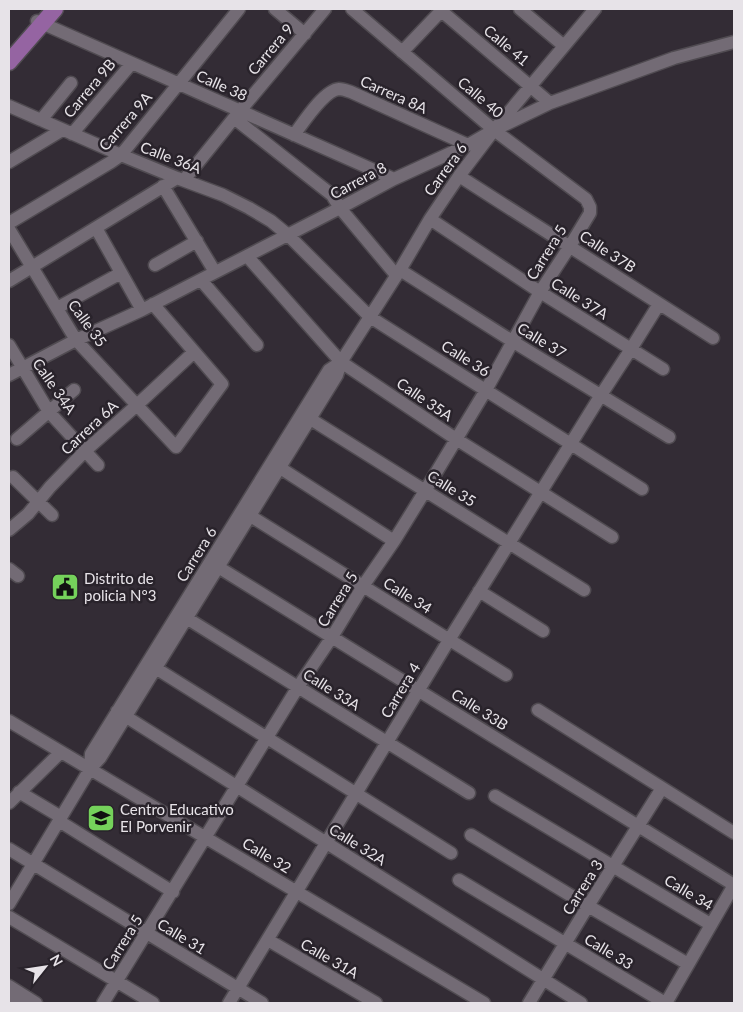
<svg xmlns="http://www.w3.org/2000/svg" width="743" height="1012" viewBox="0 0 743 1012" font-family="Lato,sans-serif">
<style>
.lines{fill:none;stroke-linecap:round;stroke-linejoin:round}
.minor-casing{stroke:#504b51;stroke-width:15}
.major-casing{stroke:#504b51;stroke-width:19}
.minor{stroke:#736b75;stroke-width:12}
.major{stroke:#9564a2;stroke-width:16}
.labels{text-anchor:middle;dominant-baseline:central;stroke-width:5;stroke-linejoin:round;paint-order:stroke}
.street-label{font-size:15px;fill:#e7e3e8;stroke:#29232b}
.poi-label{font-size:15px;fill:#e7e3e8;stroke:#29232b;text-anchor:start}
</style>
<rect width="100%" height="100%" fill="#332c35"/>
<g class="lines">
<g class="minor-casing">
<path id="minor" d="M 275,9 L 305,34
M 439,9 L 550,103
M 520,9 L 564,46
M 37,21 L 394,179
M 402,52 L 443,9
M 9,106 L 121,155 L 177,178 L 223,195 L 249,208 L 271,221 L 288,235 L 370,317 L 642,489
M 234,118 L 332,195 L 340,208 L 396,275
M 41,120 L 71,83
M 72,134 L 132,63
M 294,135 C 303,123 324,90 339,89 C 343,89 348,91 351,92 L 468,145
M 9,162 L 62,130
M 459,176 L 713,338
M 184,180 L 234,118 L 325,9
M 163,186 L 215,272
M 430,219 L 540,292 L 663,369
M 9,223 L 111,162 L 121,155 L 239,9
M 96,228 L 142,310
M 9,229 L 76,340 L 176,447 L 222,384 L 153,304
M 247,256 L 341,362 L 456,439 L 612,537
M 155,265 L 197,241
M 400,270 L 512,341 L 669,437
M 201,280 L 257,345
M 9,281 L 177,178
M 57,308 L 121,273
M 9,345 L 49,412 L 98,465
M 9,375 L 76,340 L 142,310 L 340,208 L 394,179 L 468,145 L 494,130 L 550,103 L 674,58 L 734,42
M 304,415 L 584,590
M 17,439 L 74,390
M 274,464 L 394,541
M 13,477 L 52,515
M 244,512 L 506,675
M 9,530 L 28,514 L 50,487 L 85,451 L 137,405 L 194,352
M 210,562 L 734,885 L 666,1003
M 9,569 L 18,576
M 479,591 L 543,631
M 180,614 L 469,793
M 149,664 L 451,853
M 538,710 L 734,833
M 117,711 L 581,1003
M 9,721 L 484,1003
M 90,769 L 91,754 L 329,370 L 341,362
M 19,792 L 61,817
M 495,796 L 710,924
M 9,803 L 61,752
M 59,821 L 173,892
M 471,835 L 588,906 L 688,964
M 9,849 L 262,1003
M 459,880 L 665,1003
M 9,904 L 90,769 L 100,758 L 337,375 L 341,362 L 400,270 L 430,219 L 459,176 L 494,130 L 595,9
M 9,917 L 153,1003
M 268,940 L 376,1003
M 9,986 L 36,1003
M 9,997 L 19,1003
M 103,1003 L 298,687 L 332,637 L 363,586 L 394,541 L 425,491 L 486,390 L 540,292 L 570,246 L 590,213 L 590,207 L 586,199 L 494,130 L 352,9
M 229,1003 L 449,640 L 601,395 L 631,349 L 659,304
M 529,1003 L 588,906 L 662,788"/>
</g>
<g class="major-casing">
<path id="major" d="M 9,62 L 55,9"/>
</g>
<use href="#minor" class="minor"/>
<use href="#major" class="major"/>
</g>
<defs>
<g id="civic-square" transform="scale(1.4375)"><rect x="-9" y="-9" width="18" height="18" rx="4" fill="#75d25b" stroke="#29232b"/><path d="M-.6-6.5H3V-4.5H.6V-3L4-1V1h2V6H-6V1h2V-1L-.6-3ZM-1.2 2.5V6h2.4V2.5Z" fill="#111"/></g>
<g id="school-square" transform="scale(1.4375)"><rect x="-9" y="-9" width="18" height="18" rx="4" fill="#75d25b" stroke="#29232b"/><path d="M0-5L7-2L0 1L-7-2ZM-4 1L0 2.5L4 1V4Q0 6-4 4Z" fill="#111"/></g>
</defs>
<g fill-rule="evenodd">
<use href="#civic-square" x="65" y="587"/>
<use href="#school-square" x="101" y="818"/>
</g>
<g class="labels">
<g class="street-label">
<text transform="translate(507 45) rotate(40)">Calle 41</text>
<text transform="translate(270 49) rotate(-50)">Carrera 9</text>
<text transform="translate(222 85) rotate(24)">Calle 38</text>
<text transform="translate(89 88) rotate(-50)">Carrera 9B</text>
<text transform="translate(394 94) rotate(24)">Carrera 8A</text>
<text transform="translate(481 97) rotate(40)">Calle 40</text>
<text transform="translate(125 121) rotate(-49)">Carrera 9A</text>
<text transform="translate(171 157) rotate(21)">Calle 36A</text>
<text transform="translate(445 169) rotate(-54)">Carrera 6</text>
<text transform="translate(358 180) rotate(-28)">Carrera 8</text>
<text transform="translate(608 251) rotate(33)">Calle 37B</text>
<text transform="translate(546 252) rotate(-58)">Carrera 5</text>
<text transform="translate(580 298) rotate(32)">Calle 37A</text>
<text transform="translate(88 323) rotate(54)">Calle 35</text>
<text transform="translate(542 340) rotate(31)">Calle 37</text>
<text transform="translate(466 358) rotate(32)">Calle 36</text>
<text transform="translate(55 386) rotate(55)">Calle 34A</text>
<text transform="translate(425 399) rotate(34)">Calle 35A</text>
<text transform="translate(89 427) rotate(-43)">Carrera 6A</text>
<text transform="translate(452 488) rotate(32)">Calle 35</text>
<text transform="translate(196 554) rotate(-58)">Carrera 6</text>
<text transform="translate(408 595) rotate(32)">Calle 34</text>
<text transform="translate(337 599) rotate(-58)">Carrera 5</text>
<text transform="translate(332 689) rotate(32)">Calle 33A</text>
<text transform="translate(400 690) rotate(-59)">Carrera 4</text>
<text transform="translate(480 709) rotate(32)">Calle 33B</text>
<text transform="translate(358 844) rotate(32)">Calle 32A</text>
<text transform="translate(267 855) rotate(31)">Calle 32</text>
<text transform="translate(582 887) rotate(-58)">Carrera 3</text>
<text transform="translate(689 892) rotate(31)">Calle 34</text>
<text transform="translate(182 936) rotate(31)">Calle 31</text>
<text transform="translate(122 942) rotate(-58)">Carrera 5</text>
<text transform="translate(609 951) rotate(31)">Calle 33</text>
<text transform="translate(330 958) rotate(30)">Calle 31A</text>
</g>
<g class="poi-label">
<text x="84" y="578">Distrito de<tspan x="84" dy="17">policia N°3</tspan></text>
<text x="120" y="809">Centro Educativo<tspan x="120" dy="17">El Porvenir</tspan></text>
</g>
</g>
<rect width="743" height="1012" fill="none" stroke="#e7e3e8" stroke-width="20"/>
<g transform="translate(45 967) rotate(60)" stroke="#29232b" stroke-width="4" paint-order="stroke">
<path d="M0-4L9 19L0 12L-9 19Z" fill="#e7e3e8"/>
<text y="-8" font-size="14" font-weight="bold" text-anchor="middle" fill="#e7e3e8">N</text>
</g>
</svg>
